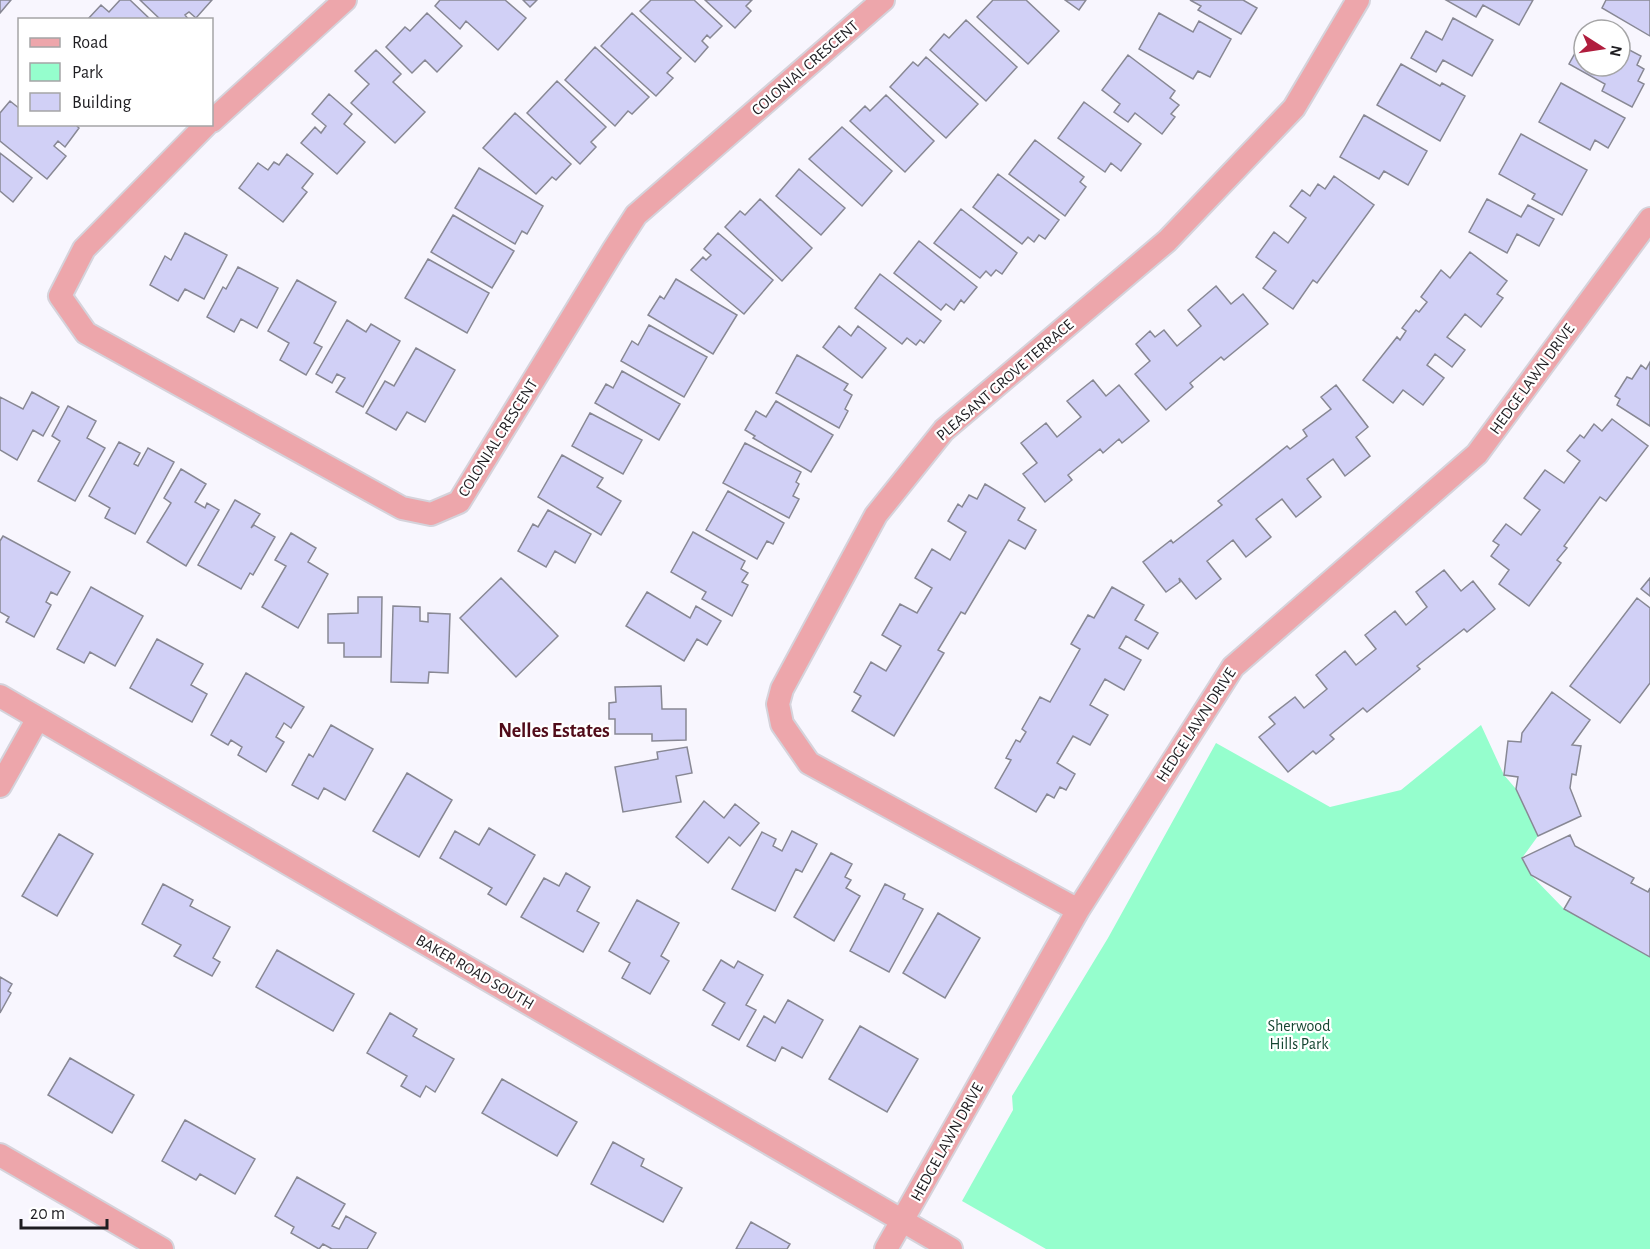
<svg xmlns="http://www.w3.org/2000/svg" width="1650" height="1249" viewBox="0 0 1650 1249" font-family="'Alegreya Sans',sans-serif">
<style>
.green{fill:#95fecd}
.building{fill:#d1d0f6;stroke:#888894;stroke-width:1.5}
.lines{fill:none;stroke-linecap:round;stroke-linejoin:round}
.street-casing{stroke:#d5d3db;stroke-width:26}
.street{stroke:#eda6ab;stroke-width:22}
.labels{text-anchor:middle;dominant-baseline:central;stroke-width:4.5;stroke-linejoin:round;paint-order:stroke}
.street-label{font-size:16px;fill:#1e1d21;stroke:#fff}
.park-label{font-size:16px;fill:#144531;stroke:#fff}
.quarter-label{font-size:20px;font-weight:bold;fill:#510c19;stroke:#fff}
</style>
<rect width="100%" height="100%" fill="#f8f6fe"/>
<path class="green" d="M 1481,725 L 1504,775 L 1516,789 L 1538,836 L 1522,858 L 1531,875 L 1564,909 L 1650,956 L 1650,1249 L 1046,1249 L 962,1201 L 1013,1110 L 1012,1096 L 1108,938 L 1216,743 L 1330,807 L 1401,790 Z"/>
<path class="building" d="M 0,0 L 11,0 L 0,13 Z
M 120,0 L 130,0 L 151,20 L 87,20 L 101,5 L 109,12 Z
M 140,0 L 212,0 L 196,18 L 189,12 L 185,15 L 189,20 L 161,20 Z
M 440,0 L 505,0 L 526,18 L 498,50 L 466,21 L 460,29 L 435,6 Z
M 523,0 L 537,0 L 530,7 Z
M 651,0 L 694,0 L 722,26 L 710,38 L 707,35 L 702,41 L 708,47 L 695,62 L 640,11 Z
M 705,0 L 752,0 L 746,6 L 751,11 L 735,28 Z
M 993,0 L 1026,0 L 1059,31 L 1028,64 L 977,17 Z
M 1065,0 L 1086,0 L 1079,10 Z
M 1190,0 L 1243,0 L 1257,8 L 1241,34 L 1198,10 L 1201,6 Z
M 1446,0 L 1533,0 L 1519,25 L 1483,5 L 1476,17 Z
M 1606,0 L 1650,0 L 1650,36 L 1602,8 Z
M 427,13 L 462,46 L 437,72 L 425,60 L 412,73 L 386,47 L 405,27 L 410,31 Z
M 632,13 L 681,58 L 667,73 L 673,78 L 656,96 L 601,46 Z
M 1159,13 L 1193,32 L 1199,21 L 1231,39 L 1210,77 L 1198,71 L 1193,79 L 1139,49 Z
M 1453,18 L 1493,40 L 1472,76 L 1443,60 L 1436,72 L 1411,58 L 1426,31 L 1442,40 Z
M 966,20 L 1017,67 L 986,101 L 930,50 L 944,34 L 949,38 Z
M 1584,37 L 1584,66 L 1620,66 L 1620,45 L 1641,56 L 1637,65 L 1644,69 L 1638,81 L 1644,84 L 1632,107 L 1602,91 L 1605,84 L 1569,64 Z
M 595,47 L 649,97 L 632,114 L 628,111 L 615,126 L 565,80 Z
M 376,50 L 401,74 L 393,82 L 425,112 L 395,143 L 351,103 L 369,84 L 355,71 Z
M 1128,55 L 1175,91 L 1170,98 L 1179,105 L 1171,114 L 1175,117 L 1162,134 L 1135,113 L 1128,122 L 1114,112 L 1120,104 L 1102,90 Z
M 926,57 L 978,104 L 946,138 L 890,87 L 913,62 L 918,66 Z
M 1401,64 L 1440,86 L 1442,83 L 1465,96 L 1440,141 L 1377,105 Z
M 557,81 L 606,127 L 591,142 L 596,147 L 580,164 L 527,113 Z
M 1561,83 L 1625,118 L 1608,148 L 1595,140 L 1590,150 L 1539,122 Z
M 329,94 L 352,114 L 344,124 L 365,142 L 337,174 L 301,143 L 315,127 L 321,133 L 326,126 L 312,114 Z
M 886,95 L 934,141 L 905,172 L 850,121 L 865,106 L 870,111 Z
M 10,101 L 20,109 L 20,124 L 75,124 L 79,128 L 65,147 L 58,141 L 54,146 L 66,156 L 47,179 L 0,141 L 0,113 Z
M 1084,102 L 1141,144 L 1121,171 L 1111,163 L 1105,172 L 1058,138 Z
M 515,113 L 571,164 L 556,180 L 552,177 L 536,194 L 483,148 Z
M 1364,115 L 1427,151 L 1408,185 L 1384,171 L 1379,179 L 1340,157 Z
M 842,127 L 892,171 L 862,206 L 809,159 Z
M 1521,134 L 1587,170 L 1562,215 L 1532,199 L 1535,194 L 1499,174 Z
M 1035,140 L 1084,177 L 1080,182 L 1086,187 L 1065,216 L 1009,174 Z
M 0,153 L 32,178 L 13,202 L 0,191 Z
M 287,154 L 313,174 L 302,188 L 307,192 L 283,222 L 239,188 L 258,163 L 268,170 L 274,162 L 279,165 Z
M 479,168 L 543,206 L 527,234 L 522,231 L 515,244 L 455,208 Z
M 799,169 L 845,208 L 821,235 L 776,196 Z
M 998,174 L 1059,220 L 1045,239 L 1039,235 L 1034,242 L 1028,237 L 1022,244 L 973,207 Z
M 1334,176 L 1374,205 L 1317,283 L 1313,280 L 1293,309 L 1263,288 L 1276,271 L 1256,257 L 1274,232 L 1288,243 L 1306,218 L 1290,206 L 1302,190 L 1310,196 L 1318,184 L 1325,189 Z
M 760,199 L 812,248 L 782,281 L 725,227 L 740,211 L 745,215 Z
M 1487,199 L 1521,217 L 1528,205 L 1554,219 L 1539,246 L 1517,234 L 1507,253 L 1469,232 Z
M 961,209 L 1017,253 L 1002,274 L 996,270 L 991,276 L 986,271 L 980,278 L 934,243 Z
M 453,215 L 514,251 L 492,288 L 431,252 Z
M 185,233 L 227,255 L 204,299 L 185,289 L 178,301 L 150,285 L 165,256 L 171,260 Z
M 718,233 L 773,280 L 744,314 L 691,270 L 703,257 L 706,260 L 711,255 L 704,249 Z
M 919,241 L 977,287 L 964,303 L 961,300 L 954,310 L 946,304 L 941,310 L 894,273 Z
M 1470,252 L 1507,281 L 1497,294 L 1503,298 L 1481,327 L 1465,314 L 1447,337 L 1465,350 L 1452,367 L 1435,354 L 1427,365 L 1444,378 L 1423,405 L 1403,390 L 1393,403 L 1363,380 L 1397,337 L 1400,340 L 1406,331 L 1402,328 L 1416,310 L 1419,312 L 1427,302 L 1421,297 L 1441,270 L 1450,278 Z
M 428,259 L 489,293 L 467,333 L 405,298 Z
M 238,267 L 278,288 L 257,328 L 241,319 L 234,332 L 207,317 L 223,287 L 226,289 Z
M 880,274 L 941,321 L 924,343 L 920,340 L 916,345 L 907,338 L 902,344 L 855,308 Z
M 676,279 L 737,315 L 713,354 L 648,315 L 660,296 L 664,299 Z
M 297,280 L 336,302 L 314,343 L 322,347 L 306,375 L 280,360 L 289,343 L 268,331 Z
M 1216,286 L 1231,304 L 1243,294 L 1268,324 L 1224,360 L 1221,357 L 1190,383 L 1193,387 L 1166,410 L 1135,374 L 1150,361 L 1136,344 L 1150,331 L 1155,337 L 1164,330 L 1177,346 L 1201,326 L 1188,310 Z
M 347,320 L 366,332 L 371,324 L 400,341 L 363,407 L 336,392 L 345,378 L 337,374 L 332,383 L 316,374 Z
M 649,325 L 707,357 L 684,397 L 621,361 L 632,341 L 638,345 Z
M 839,326 L 851,336 L 858,326 L 886,348 L 862,378 L 823,347 Z
M 416,348 L 455,370 L 425,422 L 407,412 L 396,430 L 366,413 L 385,381 L 394,386 Z
M 797,355 L 848,384 L 844,390 L 852,395 L 845,409 L 848,411 L 839,428 L 776,393 Z
M 1650,362 L 1650,426 L 1617,405 L 1620,399 L 1615,396 L 1627,377 L 1632,379 L 1641,365 L 1646,369 Z
M 622,371 L 680,404 L 659,440 L 595,403 L 606,384 L 613,388 Z
M 1093,380 L 1106,396 L 1119,385 L 1149,421 L 1122,443 L 1119,439 L 1103,453 L 1100,449 L 1068,475 L 1072,480 L 1045,502 L 1023,474 L 1037,463 L 1021,443 L 1046,423 L 1057,437 L 1081,417 L 1067,401 Z
M 1336,385 L 1368,427 L 1356,437 L 1370,456 L 1345,476 L 1333,459 L 1307,479 L 1321,497 L 1296,517 L 1282,499 L 1256,519 L 1271,537 L 1246,557 L 1233,540 L 1207,561 L 1221,579 L 1196,599 L 1179,578 L 1180,582 L 1166,592 L 1143,562 L 1171,540 L 1173,543 L 1222,505 L 1218,501 L 1287,446 L 1290,449 L 1307,436 L 1303,430 L 1331,409 L 1321,397 Z
M 32,392 L 59,407 L 43,436 L 33,430 L 17,460 L 0,450 L 0,397 L 23,409 Z
M 776,401 L 833,435 L 811,472 L 753,438 L 755,436 L 745,430 L 756,411 L 766,417 Z
M 68,406 L 96,421 L 87,438 L 105,448 L 75,501 L 38,481 L 60,441 L 52,436 Z
M 590,413 L 642,440 L 623,474 L 572,446 Z
M 1612,419 L 1648,446 L 1606,501 L 1600,497 L 1564,546 L 1567,548 L 1557,560 L 1561,563 L 1529,606 L 1499,584 L 1509,570 L 1491,556 L 1499,545 L 1493,541 L 1506,524 L 1521,535 L 1540,510 L 1524,498 L 1545,470 L 1564,483 L 1580,461 L 1567,451 L 1580,435 L 1584,438 L 1594,424 L 1602,431 Z
M 119,442 L 140,453 L 134,464 L 138,466 L 148,448 L 174,462 L 135,534 L 105,518 L 110,508 L 89,496 Z
M 745,443 L 801,472 L 796,482 L 799,484 L 793,496 L 799,499 L 789,518 L 723,483 Z
M 562,455 L 603,478 L 597,487 L 621,501 L 601,535 L 538,497 Z
M 181,469 L 206,484 L 195,502 L 205,508 L 207,503 L 219,510 L 186,566 L 147,542 L 171,503 L 164,498 Z
M 985,484 L 1025,508 L 1018,520 L 1036,530 L 1025,549 L 1009,540 L 965,614 L 961,612 L 938,650 L 944,653 L 894,736 L 852,711 L 861,696 L 854,692 L 871,662 L 886,671 L 901,646 L 882,635 L 900,604 L 917,613 L 932,588 L 915,578 L 932,549 L 950,560 L 966,532 L 948,521 L 958,504 L 962,507 L 969,495 L 977,499 Z
M 728,491 L 784,523 L 773,544 L 767,541 L 757,559 L 706,530 Z
M 235,500 L 260,514 L 251,528 L 254,525 L 275,537 L 253,575 L 250,573 L 241,589 L 198,565 Z
M 548,510 L 591,534 L 575,563 L 555,551 L 546,567 L 518,551 L 533,524 L 538,527 Z
M 693,532 L 745,561 L 741,569 L 748,573 L 742,582 L 748,585 L 732,616 L 702,599 L 706,592 L 671,572 Z
M 291,533 L 316,548 L 308,562 L 328,574 L 298,628 L 262,607 L 286,566 L 275,560 Z
M 3,536 L 70,572 L 57,595 L 51,592 L 46,602 L 51,605 L 34,637 L 6,622 L 9,617 L 0,612 L 0,541 Z
M 1444,570 L 1461,591 L 1473,581 L 1495,609 L 1467,632 L 1464,629 L 1417,666 L 1420,669 L 1367,712 L 1363,708 L 1330,735 L 1334,739 L 1316,754 L 1313,751 L 1288,772 L 1259,737 L 1275,724 L 1269,717 L 1295,697 L 1304,708 L 1327,689 L 1316,675 L 1345,651 L 1356,665 L 1376,649 L 1365,635 L 1395,611 L 1406,625 L 1427,607 L 1416,592 Z
M 501,578 L 558,636 L 516,677 L 460,618 Z
M 1650,578 L 1650,596 L 1641,589 Z
M 91,587 L 143,616 L 115,666 L 90,652 L 84,663 L 57,649 Z
M 1112,587 L 1144,605 L 1135,620 L 1158,633 L 1148,649 L 1126,636 L 1119,648 L 1141,660 L 1124,690 L 1105,679 L 1090,705 L 1108,715 L 1090,745 L 1073,736 L 1057,763 L 1075,774 L 1066,790 L 1060,787 L 1054,798 L 1047,794 L 1036,812 L 995,788 L 1011,760 L 1006,758 L 1016,740 L 1020,742 L 1026,732 L 1022,729 L 1040,697 L 1050,702 L 1080,649 L 1071,644 L 1088,615 L 1094,618 Z
M 647,592 L 690,618 L 696,606 L 721,621 L 707,645 L 697,639 L 684,661 L 626,626 Z
M 358,597 L 382,597 L 381,657 L 344,657 L 344,643 L 328,643 L 328,614 L 358,613 Z
M 1637,598 L 1650,608 L 1650,683 L 1620,723 L 1570,686 Z
M 393,606 L 420,607 L 420,621 L 428,622 L 428,613 L 450,614 L 448,673 L 429,672 L 428,683 L 391,682 Z
M 157,639 L 203,664 L 191,685 L 207,694 L 192,722 L 130,688 Z
M 246,673 L 304,707 L 291,728 L 284,723 L 276,737 L 284,742 L 266,772 L 238,755 L 242,747 L 231,740 L 228,745 L 211,735 Z
M 661,686 L 662,709 L 686,709 L 686,740 L 652,741 L 652,734 L 615,734 L 615,719 L 609,719 L 609,703 L 616,702 L 615,687 Z
M 1552,692 L 1590,720 L 1572,745 L 1581,746 L 1576,775 L 1572,774 L 1570,788 L 1581,816 L 1538,836 L 1516,789 L 1518,777 L 1504,775 L 1508,741 L 1521,742 L 1522,733 Z
M 331,725 L 373,749 L 345,800 L 324,788 L 318,799 L 292,785 L 309,754 L 313,757 Z
M 687,747 L 692,773 L 676,776 L 681,802 L 623,812 L 615,767 L 658,759 L 657,752 Z
M 407,773 L 452,800 L 419,857 L 373,831 Z
M 704,801 L 724,818 L 735,804 L 759,823 L 740,846 L 729,837 L 708,863 L 676,837 Z
M 489,828 L 535,855 L 506,905 L 488,894 L 492,888 L 440,858 L 455,831 L 479,845 Z
M 792,831 L 817,844 L 802,872 L 796,869 L 775,911 L 732,889 L 762,832 L 776,839 L 773,846 L 782,851 Z
M 59,834 L 93,854 L 57,916 L 22,896 Z
M 1570,835 L 1575,846 L 1634,878 L 1631,883 L 1648,892 L 1650,888 L 1650,957 L 1564,909 L 1571,897 L 1531,875 L 1522,858 Z
M 831,853 L 852,864 L 845,877 L 851,880 L 846,888 L 860,896 L 834,941 L 794,917 Z
M 566,873 L 590,887 L 577,911 L 599,923 L 583,952 L 521,917 L 544,878 L 559,886 Z
M 163,884 L 193,900 L 190,906 L 230,927 L 213,958 L 220,962 L 212,976 L 174,956 L 181,945 L 142,924 Z
M 885,884 L 905,894 L 903,899 L 923,909 L 889,972 L 850,951 Z
M 637,900 L 679,923 L 661,956 L 669,961 L 650,994 L 622,978 L 630,963 L 609,951 Z
M 938,913 L 980,938 L 945,998 L 903,973 Z
M 277,950 L 354,994 L 333,1031 L 256,987 Z
M 721,960 L 734,968 L 738,961 L 763,975 L 746,1005 L 756,1010 L 739,1040 L 712,1025 L 725,1003 L 703,990 Z
M 0,977 L 12,984 L 8,991 L 11,993 L 0,1013 Z
M 788,1000 L 823,1020 L 802,1058 L 782,1047 L 775,1061 L 747,1046 L 764,1016 L 775,1023 Z
M 390,1013 L 417,1029 L 413,1036 L 454,1059 L 435,1092 L 426,1086 L 420,1097 L 401,1086 L 407,1076 L 367,1053 Z
M 860,1026 L 918,1059 L 887,1112 L 829,1079 Z
M 70,1058 L 134,1095 L 112,1133 L 48,1095 Z
M 502,1079 L 577,1122 L 557,1156 L 482,1113 Z
M 185,1120 L 255,1159 L 235,1194 L 200,1174 L 196,1180 L 162,1161 Z
M 613,1142 L 644,1159 L 641,1166 L 682,1188 L 663,1222 L 591,1184 Z
M 297,1177 L 345,1204 L 332,1226 L 339,1229 L 346,1216 L 376,1233 L 367,1249 L 332,1249 L 323,1244 L 319,1249 L 291,1233 L 294,1227 L 275,1216 Z
M 751,1222 L 790,1244 L 787,1249 L 736,1249 Z"/>
<g class="lines">
<g class="street-casing">
<path id="street" d="M 212,121 L 345,0
M 207,124 L 84,249 L 60,296 L 86,333 L 402,508 L 431,514 L 459,502 L 614,249 L 636,215 L 883,0
M 0,696 L 951,1249
M 0,786 L 38,718
M 1078,910 L 809,763 L 782,724 L 778,704 L 782,689 L 876,515 L 944,430 L 1167,241 L 1294,108 L 1358,0
M 0,1155 L 162,1249
M 886,1249 L 1078,910 L 1233,667 L 1477,454 L 1650,219"/>
</g>
<use href="#street" class="street"/>
</g>
<g class="labels">
<g class="street-label">
<text transform="translate(805 68) rotate(-41)">COLONIAL CRESCENT</text>
<text transform="translate(1532 379) rotate(-54)">HEDGE LAWN DRIVE</text>
<text transform="translate(1005 380) rotate(-41)">PLEASANT GROVE TERRACE</text>
<text transform="translate(498 438) rotate(-58)">COLONIAL CRESCENT</text>
<text transform="translate(1196 725) rotate(-57)">HEDGE LAWN DRIVE</text>
<text transform="translate(475 972) rotate(30)">BAKER ROAD SOUTH</text>
<text transform="translate(947 1142) rotate(-61)">HEDGE LAWN DRIVE</text>
</g>
<g class="park-label">
<text x="1299" y="1026">Sherwood<tspan x="1299" dy="18">Hills Park</tspan></text>
</g>
<g class="quarter-label">
<text x="554" y="731">Nelles Estates</text>
</g>
</g>
<rect x="18" y="18" width="195" height="108" fill="#ffffff" stroke="#a5a5a6" stroke-width="1.5"/>
<rect x="30" y="38" width="30" height="9" fill="#eda6ab" stroke="#a5a5a6" stroke-width="1.5"/>
<text x="72" y="48" font-size="18" fill="#1e1d21">Road</text>
<rect x="30" y="63" width="30" height="18" fill="#95fecd" stroke="#a5a5a6" stroke-width="1.5"/>
<text x="72" y="78" font-size="18" fill="#1e1d21">Park</text>
<rect x="30" y="93" width="30" height="18" fill="#d1d0f6" stroke="#a5a5a6" stroke-width="1.5"/>
<text x="72" y="108" font-size="18" fill="#1e1d21">Building</text>
<g transform="translate(1602 48) rotate(102)"><circle r="28" fill="#ffffff" stroke="#a5a5a6" stroke-width="1.5"/>
<path d="M0-4.5L10 22L0 15L-10 22Z" fill="#b01d3d"/>
<text y="-9" font-size="16" font-weight="bold" text-anchor="middle" fill="#1e1d21">N</text>
</g>
<path d="M21 1219v9h86v-9" fill="none" stroke="#1e1d21" stroke-width="3"/>
<text x="30" y="1219" font-size="18" fill="#1e1d21" stroke="#ffffff" stroke-width="4.5" paint-order="stroke">20 m</text>
</svg>
